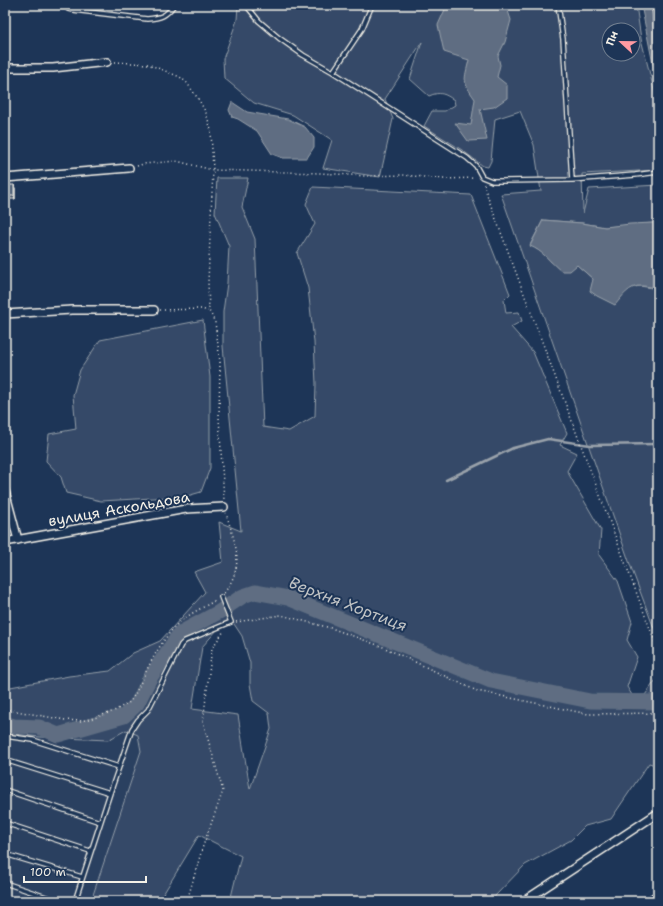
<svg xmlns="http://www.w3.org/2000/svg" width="663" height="906" viewBox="0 0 663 906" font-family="'Shantell Sans',sans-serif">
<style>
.built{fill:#2a4060}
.green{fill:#354a67;stroke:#949ea8;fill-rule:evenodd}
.water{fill:#5e6d82;stroke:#9aa2ab}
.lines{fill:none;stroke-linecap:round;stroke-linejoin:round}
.stream{stroke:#9aa2ab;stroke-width:2.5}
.river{stroke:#5e6d82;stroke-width:15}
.service-casing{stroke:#f4f1e8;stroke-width:6}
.minor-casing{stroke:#f4f1e8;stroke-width:10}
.path{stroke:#f4f1e8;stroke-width:1.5;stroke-dasharray:1 3;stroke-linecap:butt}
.service{stroke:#1d3557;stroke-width:3.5}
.minor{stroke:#1d3557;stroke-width:7}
.wall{fill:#3e4e64;stroke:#f4f1e8}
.shaded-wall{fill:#324051;stroke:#f4f1e8}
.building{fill:#485b74;stroke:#f4f1e8}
.labels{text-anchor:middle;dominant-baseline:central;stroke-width:4;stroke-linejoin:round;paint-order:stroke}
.street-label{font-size:15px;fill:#f4f1e8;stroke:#1d3557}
.water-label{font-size:16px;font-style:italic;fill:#c0c3c4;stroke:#1d3557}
</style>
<rect width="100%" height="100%" fill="#1d3557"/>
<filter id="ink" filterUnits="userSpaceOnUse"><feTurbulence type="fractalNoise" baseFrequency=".025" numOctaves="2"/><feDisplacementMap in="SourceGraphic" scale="8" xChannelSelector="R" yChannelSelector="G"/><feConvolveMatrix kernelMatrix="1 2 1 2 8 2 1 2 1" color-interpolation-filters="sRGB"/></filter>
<g filter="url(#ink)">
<path class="built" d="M 126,730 L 138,735 L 141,751 L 91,901 L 5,901 L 5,733 L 40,737 L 108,740 Z"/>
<path class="green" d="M 238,5 L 636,5 L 641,39 L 658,106 L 658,170 L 582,174 L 583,213 L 589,189 L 658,185 L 658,225 L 653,223 L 605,227 L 582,223 L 543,220 L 530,245 L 545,254 L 551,262 L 577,265 L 593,279 L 630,288 L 640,286 L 652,288 L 658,287 L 658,639 L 632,570 L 501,194 L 541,191 L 534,145 L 520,111 L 495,119 L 491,161 L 488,167 L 483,166 L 462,150 L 424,126 L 432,111 L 445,111 L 455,105 L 454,100 C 445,94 440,91 429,96 L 410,79 L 422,42 L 385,99 L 393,119 L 380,177 L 323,168 L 332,140 L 293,115 L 254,103 L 224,78 L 223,59 L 237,20 ZM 609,30 L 633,30 L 633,54 L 609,54 Z
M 217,178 L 248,178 L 242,207 L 255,239 L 263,427 L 289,431 L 315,416 L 316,384 L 314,342 L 308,288 L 297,253 L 315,224 L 306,204 L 313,187 L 471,195 L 510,294 L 504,300 L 506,313 L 519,312 L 522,321 L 511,327 L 533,352 L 567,433 L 560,445 L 577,453 L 567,471 L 601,530 L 599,555 L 618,581 L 632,622 L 627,640 L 637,657 L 627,687 L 632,695 L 645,695 L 658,677 L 658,766 L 649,763 L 611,819 L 585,826 L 571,840 L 525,865 L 495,896 L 494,901 L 230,901 L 241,856 L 199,835 L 159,901 L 91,901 L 141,751 L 138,735 L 126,730 L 108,740 L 40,737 L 5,733 L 5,688 L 69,676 L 110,671 L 133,653 L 160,641 L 205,592 L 194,572 L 223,562 L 219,522 L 241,531 L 223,346 L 223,312 L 227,283 L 229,246 L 215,213 ZM 232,621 L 242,636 L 250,663 L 250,684 L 253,701 L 269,713 L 271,729 L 250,789 L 238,715 L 192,709 L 202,647 L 217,630 Z
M 203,320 L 210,377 L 210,468 L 201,492 L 187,496 L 101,501 L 66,493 L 61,477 L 46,461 L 49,434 L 76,429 L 73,395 L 80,370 L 100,340 Z"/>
<path class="water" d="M 447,5 L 506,5 L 511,20 L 505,42 L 498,56 L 500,65 L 497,77 L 507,85 L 507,98 L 494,107 L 480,109 L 487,140 L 468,141 L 455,123 L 471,125 L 475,99 C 462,81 464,81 469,60 L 444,52 L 438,25 Z
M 641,5 L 651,5 L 655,43 L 658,52 L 658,81 L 653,64 Z
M 232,102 L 247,112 L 288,119 L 305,127 L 314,138 L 314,147 L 307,158 L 283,158 L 272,154 L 257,131 L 238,119 L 232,117 L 229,110 Z
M 543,220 L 582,223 L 605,227 L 630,224 L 653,223 L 658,225 L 658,287 C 652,288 648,286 642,286 C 629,285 622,297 615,305 L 597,296 L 590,291 L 593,279 L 577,265 L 570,271 L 561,271 C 550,262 543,251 530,246 Z"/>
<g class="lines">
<path class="stream" d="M 446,480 L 513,448 L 548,439 L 590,445 L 658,444"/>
<path class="river" d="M 5,723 L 14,726 L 39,727 L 58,735 L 124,716 L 137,704 L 150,678 L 180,633 L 219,612 L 243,596 L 255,592 L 288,598 L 491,681 L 590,701 L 658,702"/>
<g class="service-casing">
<path id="service" d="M 64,5 L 68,9 L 73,10 L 147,19 C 161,18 166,16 174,5
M 246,5 L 259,21 L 279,38 L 303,55 L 333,72 L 467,158 L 476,166 L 482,177 L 492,181 L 503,181 L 572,180 L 635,175 L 658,172
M 558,5 L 563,39 L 572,180
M 654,5 L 658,25
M 333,72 L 362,29 L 372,5
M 5,736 L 33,740 L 119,767
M 5,760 L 110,793
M 5,790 L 100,822
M 5,823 L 90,851
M 5,854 L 82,877
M 5,883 L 58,901
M 75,901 L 110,793 L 132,729 L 138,720 L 148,710 L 181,645 L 185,641 L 231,622 L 221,597"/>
</g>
<g class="minor-casing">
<path id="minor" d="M 5,68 L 53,68 L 107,62
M 5,178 L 129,168
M 5,314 L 72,310 L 154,310
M 5,491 L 18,540
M 5,542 L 186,509 L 224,507
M 524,901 L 658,813
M 649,901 L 658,895"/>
</g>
<path class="path" d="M 115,62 L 148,64 L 180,77 L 187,83 L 199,100 L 206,113 L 211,130 L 213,170 L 208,282 L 209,311 L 212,316 L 215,323 L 217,337 L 220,362 L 219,417 L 224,500
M 137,166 L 143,164 L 176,161 L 213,170 L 320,173 L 365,176 L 403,175 L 444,179 L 475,178
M 484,184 L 488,198 L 658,650
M 160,310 L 201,309 L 208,311
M 224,593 C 246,564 235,544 226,513
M 236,622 L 281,615 L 331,628 L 383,647 L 477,691 L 588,714 L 658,713
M 5,709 L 65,720 L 80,721 L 94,718 L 114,711 L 130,702 L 135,694 C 147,670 160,639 181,621 C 191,613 204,607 216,600
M 187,901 L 203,846 L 223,791 L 203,722 L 212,648 L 224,631"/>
<use href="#service" class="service"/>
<use href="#minor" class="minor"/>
</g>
<path class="wall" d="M 5,185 L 15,188 L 15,199 L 5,199 Z"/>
<path class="shaded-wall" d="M 14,185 L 15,188 L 15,199 L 14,196 Z"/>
<path class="building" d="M 5,185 L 14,185 L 14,196 L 5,196 Z"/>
</g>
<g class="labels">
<g class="street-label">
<text transform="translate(119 509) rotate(-10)">вулиця Аскольдова</text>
</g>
<g class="water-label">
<text transform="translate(348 604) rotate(21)">Верхня Хортиця</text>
</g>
</g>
<rect width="663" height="906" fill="none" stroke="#1d3557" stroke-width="20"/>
<rect x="10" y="10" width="643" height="886" fill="none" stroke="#f4f1e8" stroke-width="1.5" filter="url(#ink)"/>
<g transform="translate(621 42) rotate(292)"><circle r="19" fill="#1d3557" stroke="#738091"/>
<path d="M0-3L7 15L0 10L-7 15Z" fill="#ff9aa2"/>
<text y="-6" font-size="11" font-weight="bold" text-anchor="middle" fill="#f4f1e8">Пн</text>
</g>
<path d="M24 876v6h122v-6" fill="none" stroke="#f4f1e8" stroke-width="2"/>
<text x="30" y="876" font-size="12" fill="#f4f1e8" stroke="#1d3557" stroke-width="3" paint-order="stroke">100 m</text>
</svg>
